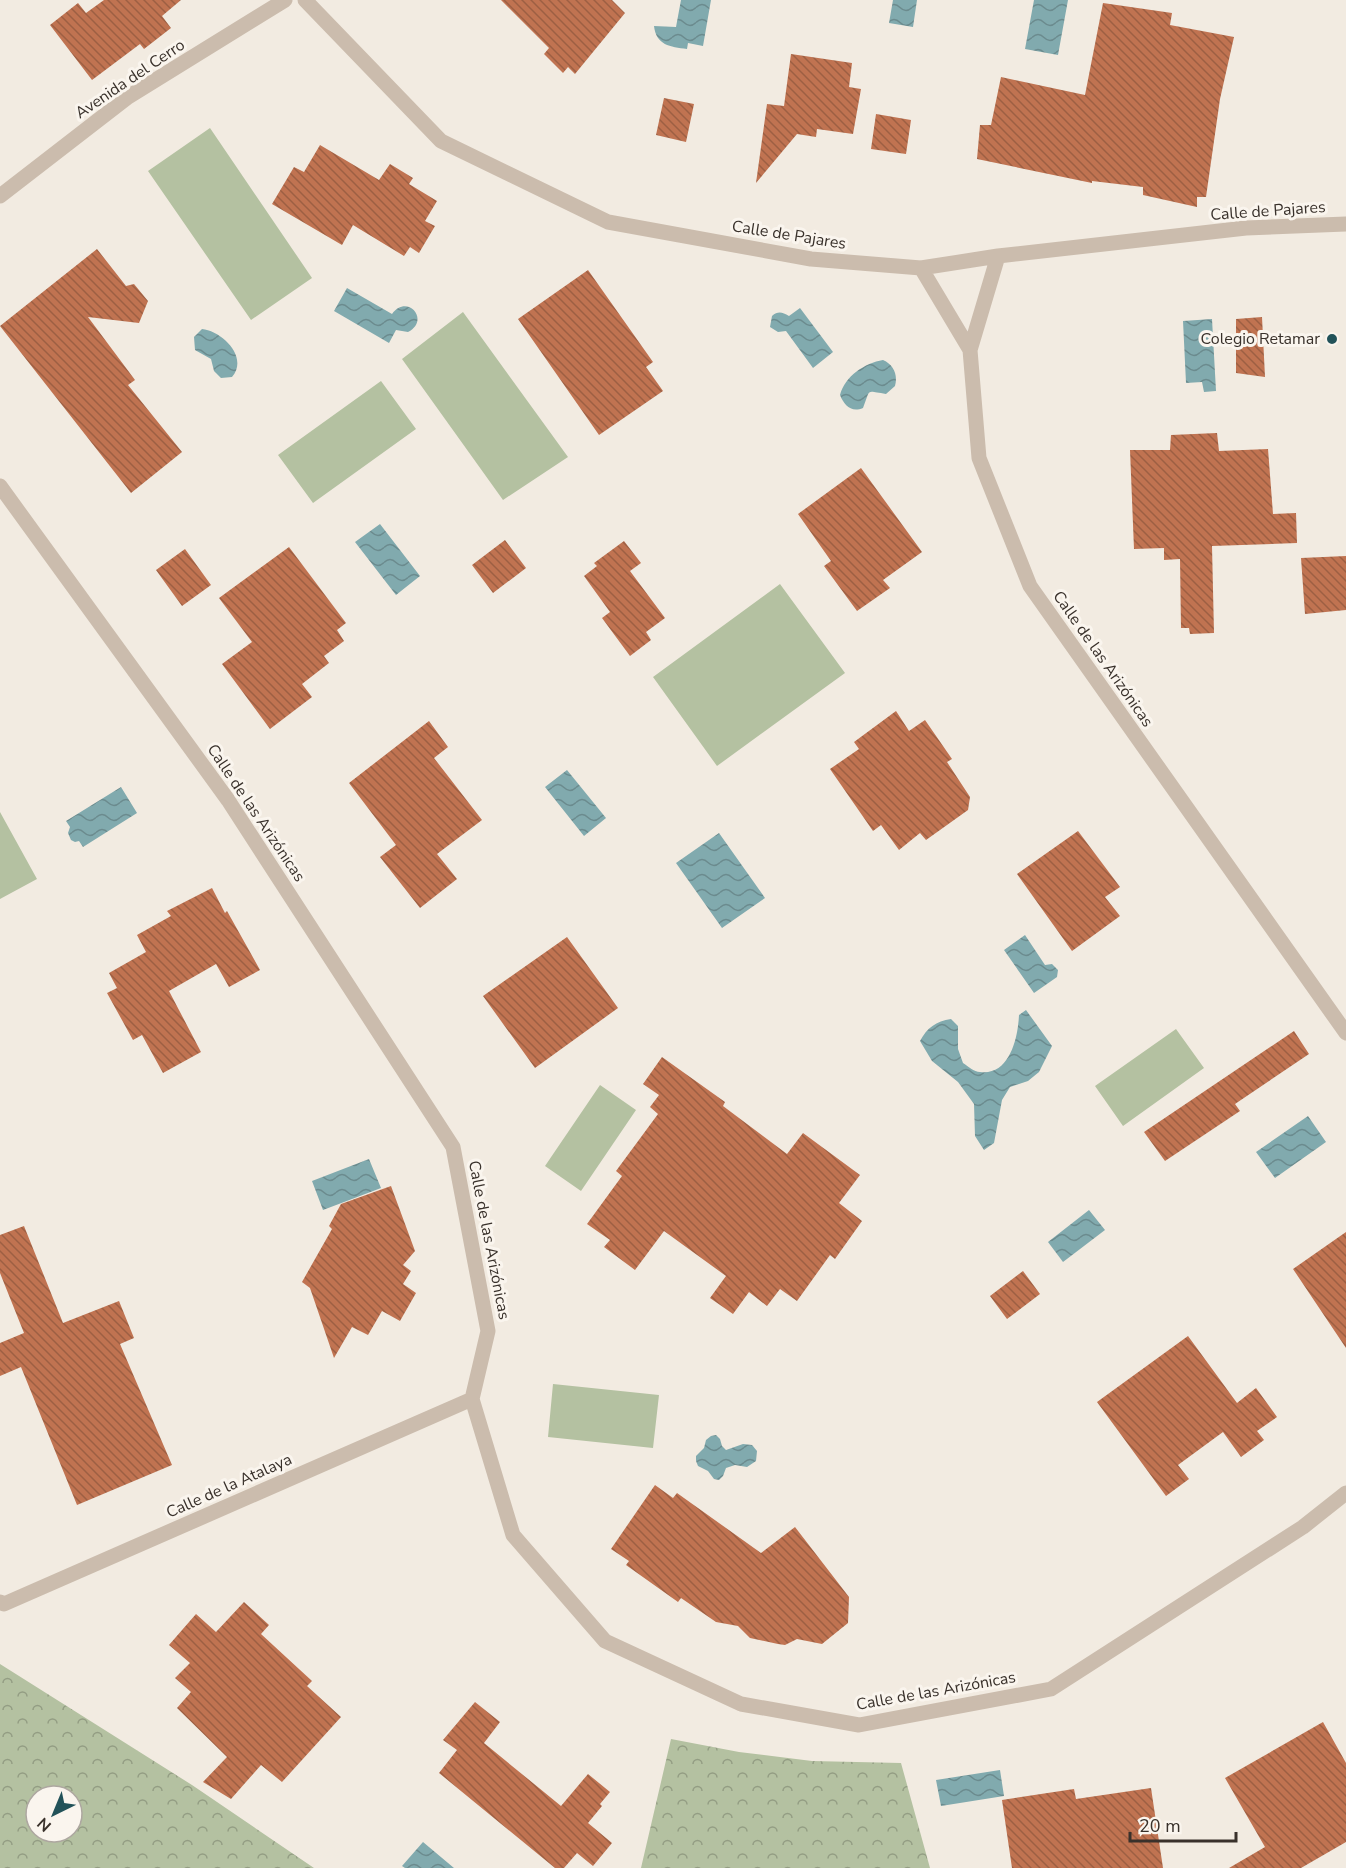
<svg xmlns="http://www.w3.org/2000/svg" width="1346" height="1868" viewBox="0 0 1346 1868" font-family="'Nunito Sans',sans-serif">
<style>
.grass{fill:#b4c1a1}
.forest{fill:url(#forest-crowns);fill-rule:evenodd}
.water{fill:url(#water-waves)}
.building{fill:url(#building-back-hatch)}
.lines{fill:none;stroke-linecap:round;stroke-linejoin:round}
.minor{stroke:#cbbcad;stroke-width:15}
.poi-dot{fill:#225259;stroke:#faf5ee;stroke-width:2}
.labels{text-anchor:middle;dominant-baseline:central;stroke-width:6;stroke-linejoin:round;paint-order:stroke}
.street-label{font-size:16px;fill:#39312b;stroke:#faf5ee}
.poi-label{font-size:16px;fill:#39312b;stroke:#faf5ee;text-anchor:end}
</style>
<defs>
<pattern id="forest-crowns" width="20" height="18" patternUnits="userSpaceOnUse" patternTransform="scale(1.5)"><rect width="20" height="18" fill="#b4c1a1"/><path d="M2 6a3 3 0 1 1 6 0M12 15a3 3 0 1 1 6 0" fill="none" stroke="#939d83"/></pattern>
<pattern id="water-waves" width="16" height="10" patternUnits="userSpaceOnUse" patternTransform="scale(1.5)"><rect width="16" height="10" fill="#81aaae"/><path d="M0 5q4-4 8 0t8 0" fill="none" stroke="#6b8b8e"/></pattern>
<pattern id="building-back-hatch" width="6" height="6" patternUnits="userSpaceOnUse" patternTransform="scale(1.5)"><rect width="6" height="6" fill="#c07351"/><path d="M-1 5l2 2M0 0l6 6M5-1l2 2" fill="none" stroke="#9d5f43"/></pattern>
</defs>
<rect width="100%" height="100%" fill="#f2ebe1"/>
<path class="grass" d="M 210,128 L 312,278 L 251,320 L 148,171 Z
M 463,312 L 568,457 L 503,500 L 402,359 Z
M 381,381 L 416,429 L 313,503 L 278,455 Z
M 780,584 L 845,673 L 717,766 L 653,677 Z
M 0,812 L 37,879 L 0,899 Z
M 1176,1029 L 1204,1068 L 1123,1126 L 1095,1086 Z
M 600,1085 L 636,1110 L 581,1191 L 545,1166 Z
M 553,1384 L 659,1395 L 653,1448 L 548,1437 Z"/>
<path class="forest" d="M 0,1664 L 192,1785 L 314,1868 L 0,1868 ZM 36,1796 L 72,1796 L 72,1832 L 36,1832 Z
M 671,1739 L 739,1752 L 812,1761 L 901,1763 L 930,1868 L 641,1868 Z"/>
<path class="water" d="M 681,0 L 711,0 L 703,46 L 688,43 L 687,49 C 670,47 656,45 654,26 L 676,27 Z
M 893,0 L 917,0 L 913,27 L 889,23 Z
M 1034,0 L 1068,0 L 1058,55 L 1025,49 Z
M 347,288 L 392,314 C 407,293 431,320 408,332 L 396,330 L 389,343 L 334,311 Z
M 800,308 L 833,352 L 813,368 L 786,331 L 778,332 L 770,327 L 772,316 C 778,311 782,312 789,316 Z
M 1212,319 L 1216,391 L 1204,392 L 1202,382 L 1186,383 L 1183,321 Z
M 202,329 C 222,331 249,357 232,377 L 221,378 L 214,371 L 211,359 L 195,350 L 194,337 Z
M 883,360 C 894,365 898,375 895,386 L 886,394 C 865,391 871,388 863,408 C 851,413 844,405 840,395 C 845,376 865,363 883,360 Z
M 380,524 L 420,576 L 396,595 L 355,542 Z
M 567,770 L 606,818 L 584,836 L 545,787 Z
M 121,787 L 137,813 L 83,847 L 79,841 L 75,842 L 71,840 L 68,833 L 70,827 L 66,821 Z
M 719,833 L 765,898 L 722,928 L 676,863 Z
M 1025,935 L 1045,965 L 1052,964 L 1058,970 L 1057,977 L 1034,993 L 1004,950 Z
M 1026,1010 L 1052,1046 L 1039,1072 L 1028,1081 L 1010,1087 L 1002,1100 L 994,1143 L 984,1150 L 975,1136 L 974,1104 L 958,1082 L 932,1061 L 920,1041 C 927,1028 936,1021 951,1019 L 958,1026 L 958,1049 L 963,1063 C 968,1066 974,1072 980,1072 C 1010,1076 1018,1037 1019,1015 Z
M 1308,1116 L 1326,1142 L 1275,1178 L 1256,1152 Z
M 369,1159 L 381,1188 L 323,1210 L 312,1181 Z
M 1089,1210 L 1105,1230 L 1063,1262 L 1048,1242 Z
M 716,1435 L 720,1439 L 722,1446 L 726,1450 L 743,1444 L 752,1445 L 757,1451 L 756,1461 L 747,1467 L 735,1465 L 726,1468 L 723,1476 L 719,1480 L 714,1479 L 708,1471 L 698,1466 L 696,1461 L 696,1456 L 704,1448 L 706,1440 L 711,1436 Z
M 1000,1770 L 1004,1796 L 941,1806 L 936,1780 Z
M 423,1842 L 454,1868 L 405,1868 L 402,1866 Z"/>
<path class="building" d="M 104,0 L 181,0 L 162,16 L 171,28 L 144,49 L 140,44 L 92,80 L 50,25 L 78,3 L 86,13 Z
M 501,0 L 612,0 L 625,13 L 575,74 L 568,67 L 563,73 L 544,54 L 549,48 Z
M 1103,3 L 1172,13 L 1170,25 L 1234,37 L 1220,99 L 1206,197 L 1197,197 L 1197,207 L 1143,195 L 1143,187 L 1092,181 L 1092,183 L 977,159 L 980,125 L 991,125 L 1001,77 L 1085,95 Z
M 791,54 L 852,63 L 849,87 L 861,89 L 853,134 L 817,129 L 816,137 L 797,134 L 756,183 L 767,104 L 784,106 Z
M 664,98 L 694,104 L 686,142 L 656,135 Z
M 876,114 L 911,120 L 906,154 L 871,149 Z
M 320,145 L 379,180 L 390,164 L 413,178 L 409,184 L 437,201 L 425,221 L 435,226 L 419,253 L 410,247 L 404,256 L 353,225 L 342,245 L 272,204 L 294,167 L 304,172 Z
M 97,249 L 126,286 L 134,284 L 148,301 L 139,323 L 88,317 L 135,380 L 128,385 L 182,452 L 131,493 L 0,326 Z
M 588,270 L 653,362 L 646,367 L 663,391 L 599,435 L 518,319 Z
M 1262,317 L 1265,377 L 1236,373 L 1236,319 Z
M 1217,433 L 1219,451 L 1268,449 L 1273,514 L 1296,513 L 1297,543 L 1212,546 L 1214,633 L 1190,634 L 1189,628 L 1181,628 L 1180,559 L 1164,560 L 1164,548 L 1134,549 L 1130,450 L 1170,450 L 1171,435 Z
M 861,468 L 922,552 L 883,580 L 890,588 L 857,611 L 824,566 L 831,561 L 798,514 Z
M 505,540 L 526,568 L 493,593 L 472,565 Z
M 624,541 L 641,563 L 630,571 L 665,618 L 646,632 L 651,640 L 630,656 L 602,618 L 610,612 L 584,576 L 597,566 L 594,563 Z
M 289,547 L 346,623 L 337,630 L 344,641 L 324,656 L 329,663 L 302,684 L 312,697 L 270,729 L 222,664 L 252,642 L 219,598 Z
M 185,549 L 211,585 L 182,606 L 156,570 Z
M 1346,556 L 1346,610 L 1305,614 L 1301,558 Z
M 896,711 L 909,731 L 925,720 L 952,759 L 947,762 L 970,797 L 968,810 L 926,840 L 920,833 L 899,850 L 881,825 L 873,831 L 830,769 L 859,749 L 854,742 Z
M 429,721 L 448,747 L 434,758 L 482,820 L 437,854 L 457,879 L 420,908 L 380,857 L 396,845 L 349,783 Z
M 1078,831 L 1120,887 L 1105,897 L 1120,916 L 1072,951 L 1017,874 Z
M 212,888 L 225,913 L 227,911 L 260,970 L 229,987 L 216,964 L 169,991 L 201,1052 L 163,1073 L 142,1035 L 133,1040 L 107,993 L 117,988 L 109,973 L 146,952 L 137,935 L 171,916 L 167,911 Z
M 567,937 L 618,1008 L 535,1068 L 483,996 Z
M 1294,1031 L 1309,1054 L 1235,1104 L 1240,1111 L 1165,1161 L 1144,1132 Z
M 662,1057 L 725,1102 L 723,1106 L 787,1154 L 803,1133 L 860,1175 L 839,1203 L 862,1221 L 835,1259 L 830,1255 L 797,1301 L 780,1289 L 767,1306 L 749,1292 L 733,1314 L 710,1298 L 726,1276 L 664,1231 L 635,1270 L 604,1247 L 610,1240 L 587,1224 L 622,1176 L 616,1171 L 658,1114 L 650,1107 L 659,1095 L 643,1084 Z
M 391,1186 L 415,1251 L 403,1265 L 411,1271 L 403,1284 L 416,1293 L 400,1321 L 382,1311 L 368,1335 L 352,1327 L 334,1358 L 310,1288 L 302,1282 L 332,1229 L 329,1226 L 341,1204 Z
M 24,1226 L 63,1323 L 119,1301 L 134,1338 L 120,1344 L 172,1465 L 77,1505 L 21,1367 L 0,1376 L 0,1343 L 24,1333 L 0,1273 L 0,1235 Z
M 1346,1232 L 1346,1348 L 1293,1269 Z
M 1023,1271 L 1040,1294 L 1007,1319 L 990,1296 Z
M 1188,1336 L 1237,1403 L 1256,1388 L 1277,1417 L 1257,1431 L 1264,1440 L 1241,1457 L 1223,1432 L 1178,1465 L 1189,1479 L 1166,1496 L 1097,1402 Z
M 655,1485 L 673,1498 L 677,1493 L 761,1553 L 795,1527 L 849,1597 L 848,1623 L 822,1644 L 797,1639 L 785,1645 L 778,1644 L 750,1638 L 738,1626 L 716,1622 L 681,1598 L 678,1602 L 626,1565 L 629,1561 L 611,1549 Z
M 244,1602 L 269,1625 L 261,1634 L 312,1681 L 307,1686 L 341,1717 L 282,1782 L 261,1765 L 231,1799 L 203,1782 L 227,1757 L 177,1708 L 191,1692 L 175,1678 L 190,1663 L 169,1645 L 196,1614 L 216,1632 Z
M 475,1702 L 500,1722 L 484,1743 L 561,1806 L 588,1774 L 610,1792 L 600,1804 L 602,1806 L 588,1823 L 612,1843 L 593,1866 L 577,1853 L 564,1868 L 555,1868 L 439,1773 L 457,1750 L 443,1740 Z
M 1323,1722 L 1346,1763 L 1346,1842 L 1301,1868 L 1229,1868 L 1265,1847 L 1225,1778 Z
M 1151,1788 L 1163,1868 L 1012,1868 L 1002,1800 L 1074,1789 L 1076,1799 Z"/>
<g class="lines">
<path class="minor" d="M 305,0 L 441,141 L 608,222 L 811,259 L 921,268 L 998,256 L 1246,228 L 1346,224
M 0,196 L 128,97 L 285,0
M 998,256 L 970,350 L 979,458 L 1030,586 L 1346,1033
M 921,268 L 970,350
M 0,486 L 228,800 L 453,1147 L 488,1331 L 472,1399 L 513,1535 L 605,1641 L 741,1704 L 859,1725 L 1051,1689 L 1303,1527 L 1346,1493
M 0,1602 L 4,1604 L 472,1399"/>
</g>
<circle class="poi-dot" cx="1332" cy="339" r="6"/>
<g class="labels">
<g class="street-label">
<text transform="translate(130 79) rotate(-34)">Avenida del Cerro</text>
<text transform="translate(1268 211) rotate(-4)">Calle de Pajares</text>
<text transform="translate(789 235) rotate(9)">Calle de Pajares</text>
<text transform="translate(1103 659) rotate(55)">Calle de las Arizónicas</text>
<text transform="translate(256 813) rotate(56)">Calle de las Arizónicas</text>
<text transform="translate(489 1240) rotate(79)">Calle de las Arizónicas</text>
<text transform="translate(229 1486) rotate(-24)">Calle de la Atalaya</text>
<text transform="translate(936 1691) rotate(-10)">Calle de las Arizónicas</text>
</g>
<g class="poi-label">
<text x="1320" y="339">Colegio Retamar</text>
</g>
</g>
<g transform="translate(54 1814) rotate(223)"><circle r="28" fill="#faf5ee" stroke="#ada7a0" stroke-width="1.5"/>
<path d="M0-4.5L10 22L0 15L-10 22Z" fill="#225259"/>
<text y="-9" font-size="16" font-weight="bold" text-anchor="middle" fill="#39312b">N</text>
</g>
<path d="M1130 1832v9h106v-9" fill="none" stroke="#39312b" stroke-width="3"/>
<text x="1139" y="1832" font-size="18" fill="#39312b" stroke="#faf5ee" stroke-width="4.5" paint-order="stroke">20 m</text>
</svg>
